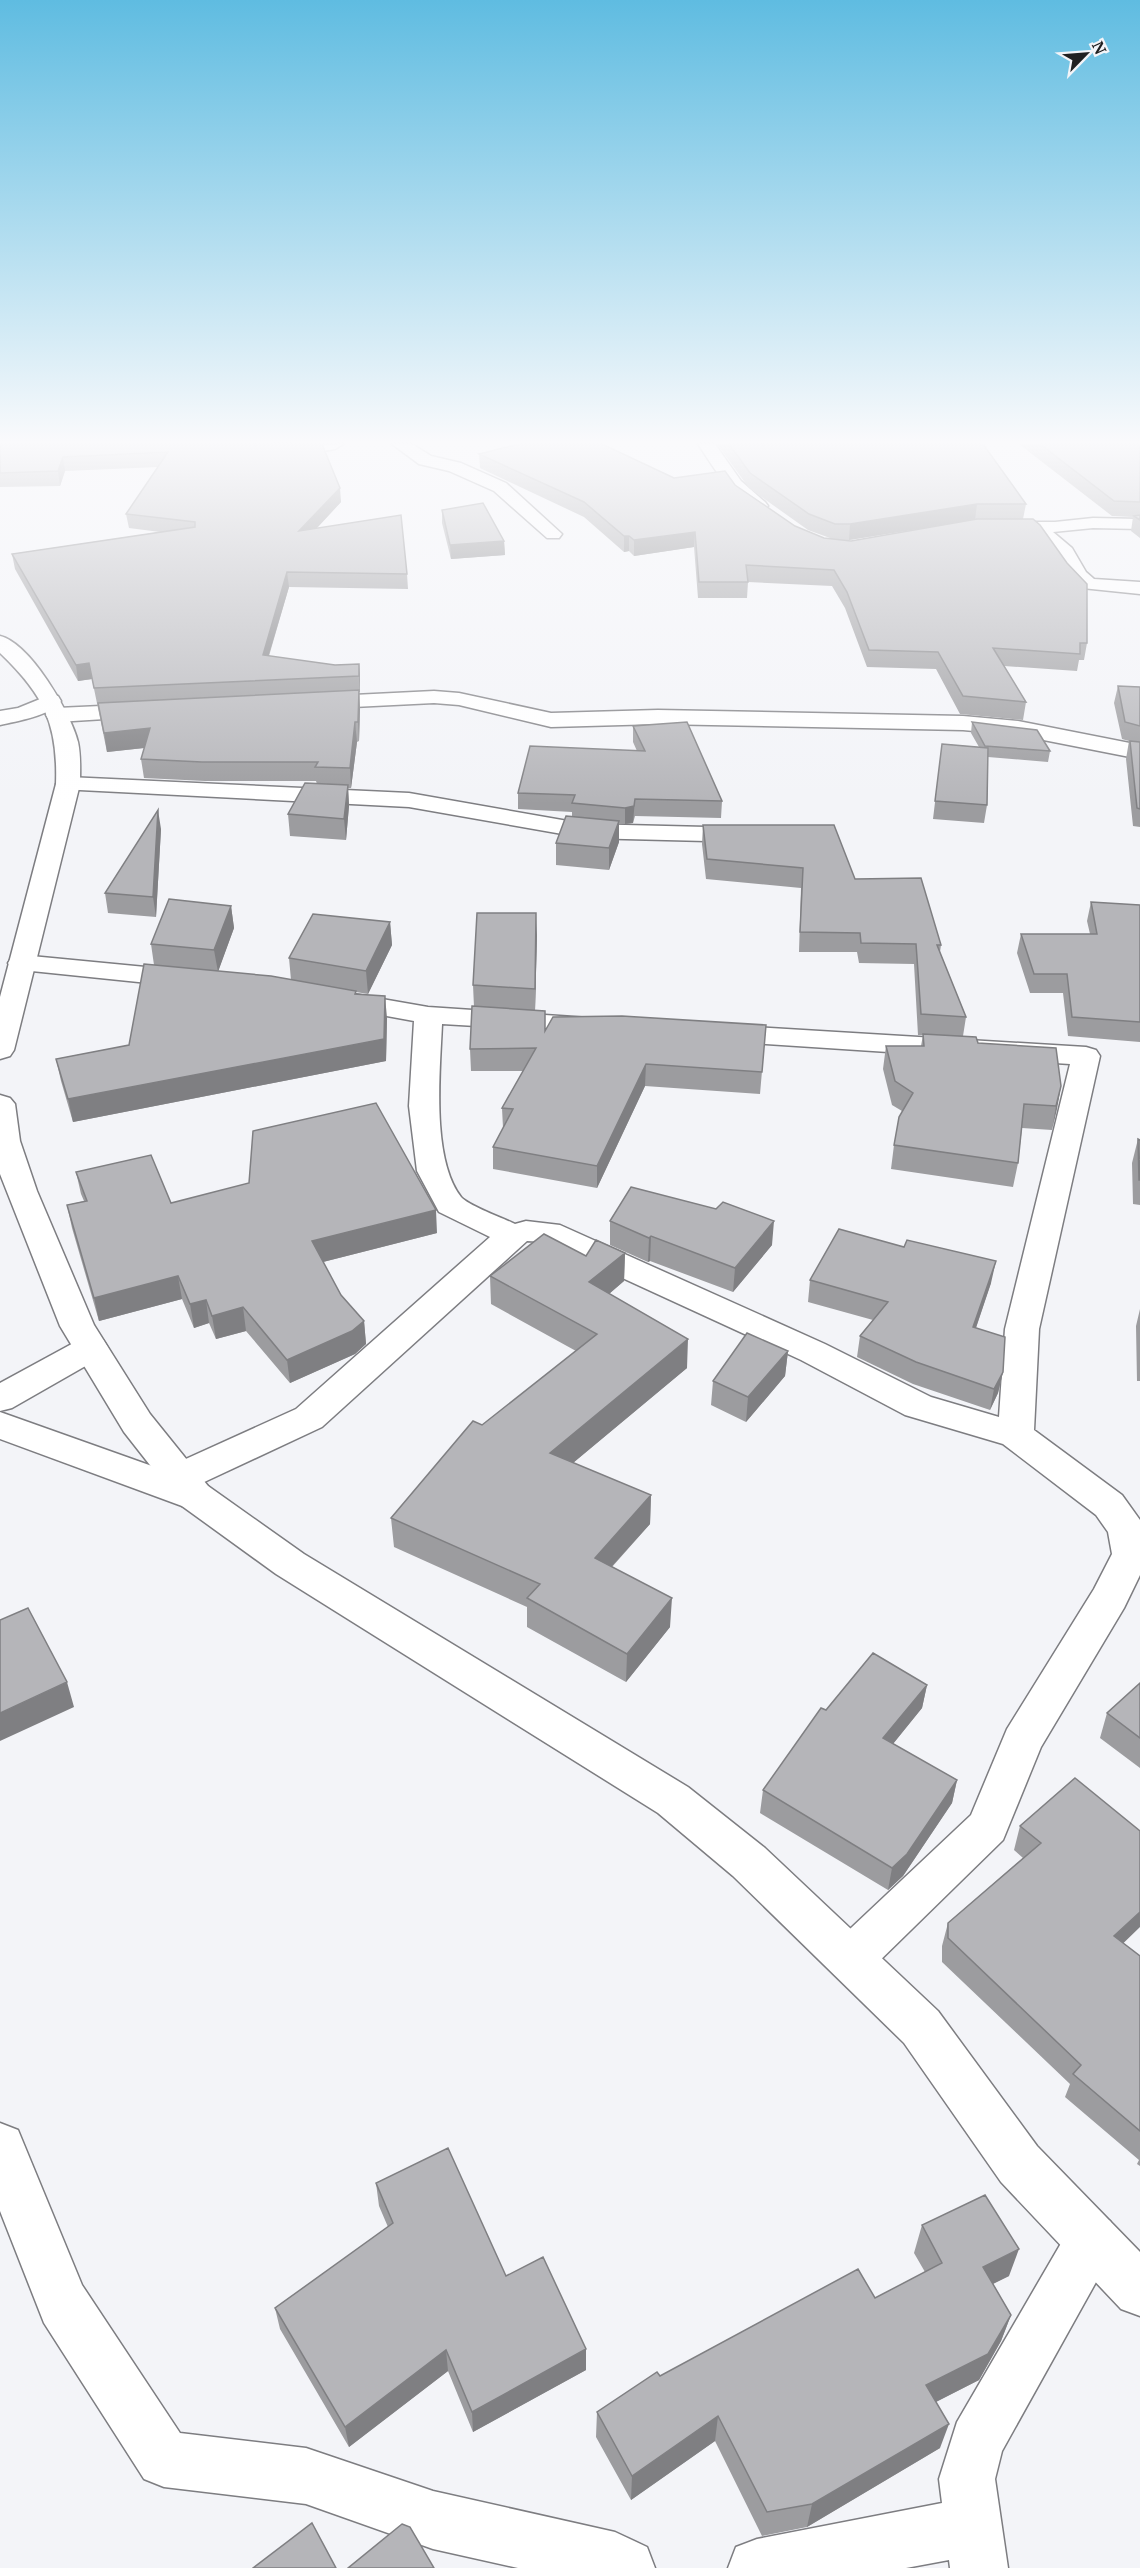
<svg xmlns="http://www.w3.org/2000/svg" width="1140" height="2568" viewBox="0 0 1140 2568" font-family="'PT Serif',serif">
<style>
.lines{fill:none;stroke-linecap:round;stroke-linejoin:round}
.minor-casing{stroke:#7d7d81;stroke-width:3}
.tertiary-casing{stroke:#7d7d81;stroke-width:3}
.minor{fill:#fff;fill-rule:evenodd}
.tertiary{fill:#fff;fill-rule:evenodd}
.wall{fill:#9c9c9f;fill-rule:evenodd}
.shaded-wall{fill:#7f7f82}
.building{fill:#b5b5b9;stroke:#7f7f82;stroke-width:1.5}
</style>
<rect width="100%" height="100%" fill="#f3f4f8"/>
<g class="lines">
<g class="minor-casing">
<path id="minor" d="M 275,444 L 291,444 L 293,446 L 343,444 L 335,449 L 288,457 L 282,456 Z
M 392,444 L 412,444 L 431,456 L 461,463 L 506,483 L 562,534 L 559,538 L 547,538 L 494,491 L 449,471 L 419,464 Z
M 698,444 L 715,444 L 741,481 L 765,502 L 768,506 L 765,510 C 740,516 711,462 698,444 Z
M 1093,518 L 1140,519 L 1140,529 L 1093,528 L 1053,532 L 1072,548 L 1086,572 L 1094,579 L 1140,582 L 1140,594 L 1082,588 L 1072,579 L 1058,555 L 1031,532 L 989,531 L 986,527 L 989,523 L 995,522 L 1055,522 Z
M 434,691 L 459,693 L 551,713 L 658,710 L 963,716 L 1018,721 L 1140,745 L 1140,759 L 1018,735 L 963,730 L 658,724 L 551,727 L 459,705 L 434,703 L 313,709 L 305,708 L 302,703 L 305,698 L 313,697 Z
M 50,695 L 58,696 L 61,701 C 50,716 17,721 0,725 L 0,711 L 18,708 Z
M 145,704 L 153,706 L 156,711 L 153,716 L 57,722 L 49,720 L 46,715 L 49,710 L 57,708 Z
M 68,777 L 409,793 L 585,824 L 747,828 L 756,830 L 759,835 L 756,840 L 747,842 L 585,838 L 409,807 L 60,789 L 56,784 L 60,779 Z
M 21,955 L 187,971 L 197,973 L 200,979 L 197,985 L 187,987 L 12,969 L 8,963 L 12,957 Z
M 342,992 L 428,1007 L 604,1019 L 608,1025 L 604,1031 L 594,1033 L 442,1024 C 440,1071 431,1158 461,1197 C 469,1206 503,1218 515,1224 L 526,1221 L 560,1225 L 825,1344 L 931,1397 L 999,1417 L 1005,1329 L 1070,1064 L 721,1041 L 711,1039 L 707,1033 L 711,1027 L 721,1025 L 1086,1047 L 1096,1050 L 1100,1056 L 1039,1329 L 1034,1430 L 1122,1495 L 1140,1520 L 1140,1575 L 1124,1608 L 1041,1747 L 1003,1840 L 866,1974 L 850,1980 L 834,1974 L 827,1959 L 834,1944 L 971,1815 L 1007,1729 L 1094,1589 L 1112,1554 L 1108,1532 L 1096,1515 L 1003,1444 L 905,1415 L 801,1360 L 544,1242 L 527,1241 L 322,1427 L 200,1484 L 208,1486 L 214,1496 L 208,1506 L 195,1510 L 182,1506 L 0,1439 L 0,1412 L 166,1471 L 168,1467 L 296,1409 L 490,1237 L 439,1212 L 417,1171 L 409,1106 L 414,1021 L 332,1006 L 328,1000 L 332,994 Z
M 91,1336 L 103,1340 L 108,1348 L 103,1356 L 12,1408 L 0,1411 L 0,1383 L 79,1340 Z
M 0,2123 L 18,2130 L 82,2285 L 180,2433 L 306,2448 L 433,2491 L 615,2532 L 647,2547 L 655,2568 L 518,2568 L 433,2549 L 306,2504 L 164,2487 L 144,2479 L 44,2323 L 0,2211 Z
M 1092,2213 L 1110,2221 L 1118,2239 L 1110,2257 L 1002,2451 L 995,2479 L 1008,2568 L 950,2568 L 949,2560 L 906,2568 L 728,2568 L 736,2547 L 757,2539 L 942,2503 L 939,2479 L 957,2422 L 1074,2221 Z"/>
</g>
<g class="tertiary-casing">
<path id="tertiary" d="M 0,636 C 30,643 71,713 78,742 C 81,756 80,770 80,784 L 14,1050 L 10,1056 L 0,1059 L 0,997 L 56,784 C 58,724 44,695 0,653 Z
M 0,1095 L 10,1098 L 15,1104 L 20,1141 L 37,1191 L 94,1325 L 150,1414 L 208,1486 L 304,1554 L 688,1787 L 765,1848 L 938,2011 L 1037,2146 L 1140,2252 L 1140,2316 L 1121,2309 L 1001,2182 L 904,2043 L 733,1876 L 658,1813 L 276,1574 L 182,1506 L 124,1432 L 60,1326 L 0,1174 Z"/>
</g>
<use href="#minor" class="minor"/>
<use href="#tertiary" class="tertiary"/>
</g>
<path class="wall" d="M 0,444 L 322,444 L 341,502 L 317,528 L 407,574 L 408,589 L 289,587 L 269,656 L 335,665 L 359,664 L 360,680 L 360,692 L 359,692 L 360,709 L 359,741 L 357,742 L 351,788 L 348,788 L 349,806 L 346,840 L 290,836 L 288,814 L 317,784 L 316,781 L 205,781 L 144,778 L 141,759 L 144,748 L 107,752 L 92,679 L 78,681 L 15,569 L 12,554 L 160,532 L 129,528 L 126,514 L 159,467 L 65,471 L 60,486 L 0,487 Z
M 717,444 L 983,444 L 1026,504 L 1023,519 L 1087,643 L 1084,660 L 1079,660 L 1077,671 L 1004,666 L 1026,702 L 1023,720 L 960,714 L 936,669 L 867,667 L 845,608 L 832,586 L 748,582 L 747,598 L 698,598 L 694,547 L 634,556 L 629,551 L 624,552 L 584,517 L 480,468 L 479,454 L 674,478 L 735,485 L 795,526 L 824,538 L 830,538 L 808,530 L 749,488 ZM 942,525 L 851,541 L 843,540 L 849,540 Z
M 1019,444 L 1140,444 L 1140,538 L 1131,531 L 1133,517 L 1112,516 Z
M 442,510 L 504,541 L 505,555 L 451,559 L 442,523 Z
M 1118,686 L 1140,687 L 1140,827 L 1133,826 L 1126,759 L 1129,741 L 1122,739 L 1114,703 Z
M 972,722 L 1050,751 L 1048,762 L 988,757 L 987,805 L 984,823 L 933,819 L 942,744 L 979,747 L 971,733 Z
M 633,726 L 722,801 L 721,818 L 635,816 L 633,823 L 625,824 L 619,824 L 619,842 L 609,870 L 556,865 L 556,843 L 572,816 L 572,812 L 518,809 L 518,793 L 637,751 L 633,742 Z
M 703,825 L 855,879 L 941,945 L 940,952 L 966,1017 L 963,1036 L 978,1043 L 1061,1086 L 1052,1130 L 1022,1128 L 1018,1163 L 1013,1187 L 891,1169 L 894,1145 L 902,1111 L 892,1105 L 883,1069 L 886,1046 L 921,1046 L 923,1035 L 918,1035 L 914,964 L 859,963 L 857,952 L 799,952 L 801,888 L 706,879 L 702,844 Z
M 161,829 L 156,917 L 108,913 L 105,893 Z
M 1091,902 L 1140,905 L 1140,1042 L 1068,1036 L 1063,993 L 1030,993 L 1017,953 L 1021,934 L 1090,934 L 1087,921 Z
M 231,906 L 234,928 L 218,971 L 291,980 L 289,958 L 390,922 L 392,945 L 368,994 L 356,992 L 356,995 L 387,1018 L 386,1061 L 73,1122 L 61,1081 L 56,1059 L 129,1045 L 154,965 L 151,944 Z
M 537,935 L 535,1010 L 545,1031 L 766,1025 L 760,1094 L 645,1086 L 597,1188 L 493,1169 L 493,1147 L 503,1128 L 502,1108 L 523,1071 L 471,1071 L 470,1049 L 474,1007 L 473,985 Z
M 1138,1139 L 1140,1140 L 1140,1205 L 1133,1204 L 1132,1163 Z
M 76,1172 L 171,1203 L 437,1233 L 323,1262 L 341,1295 L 364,1321 L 366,1344 L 355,1354 L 290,1383 L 246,1331 L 216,1339 L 209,1323 L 194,1328 L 182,1299 L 99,1321 L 72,1228 L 67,1205 L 84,1201 L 81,1194 Z
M 610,1221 L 772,1245 L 733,1292 L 650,1261 L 648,1262 L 610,1245 Z
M 625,1253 L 624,1281 L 609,1294 L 687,1368 L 573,1463 L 651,1495 L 650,1524 L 612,1567 L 670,1627 L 626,1682 L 527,1627 L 527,1607 L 394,1547 L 391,1518 L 482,1425 L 576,1351 L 491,1304 L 490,1276 L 586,1256 Z
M 810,1280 L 991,1283 L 976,1328 L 1003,1372 L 998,1393 L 990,1410 L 913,1384 L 857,1357 L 860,1336 L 873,1320 L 808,1302 Z
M 1140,1309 L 1140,1381 L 1137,1381 L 1136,1326 Z
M 788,1351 L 785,1376 L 746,1422 L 711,1405 L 713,1381 Z
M 1140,1683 L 1140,1768 L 1100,1738 L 1107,1713 Z
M 927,1685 L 922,1708 L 893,1744 L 957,1780 L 952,1803 L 903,1876 L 888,1890 L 760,1813 L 763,1790 L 826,1710 Z
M 1075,1778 L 1123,1943 L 1140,1956 L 1140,2166 L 1137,2164 L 1139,2160 L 1065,2097 L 1070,2084 L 942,1962 L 942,1946 L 948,1923 L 1023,1858 L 1014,1850 L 1020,1826 Z
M 376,2183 L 506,2276 L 586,2370 L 473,2432 L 448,2371 L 349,2447 L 280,2329 L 275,2308 L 388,2227 L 379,2206 Z
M 922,2225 L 1009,2276 L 993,2284 L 1011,2315 L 1001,2341 L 979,2380 L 936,2402 L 940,2448 L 807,2527 L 762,2536 L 715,2441 L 631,2500 L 596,2437 L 597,2412 L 660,2376 L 875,2298 L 925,2272 L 914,2253 Z"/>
<path class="shaded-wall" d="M 63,457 L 65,471 L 60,486 L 58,471 Z
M 340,488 L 341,502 L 301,545 L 299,531 Z
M 977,504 L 975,520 L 849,540 L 850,524 Z
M 695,532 L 694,547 L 634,556 L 634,540 Z
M 624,536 L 629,536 L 629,551 L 624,552 Z
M 504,541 L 505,555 L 451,559 L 450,545 Z
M 287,572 L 289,587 L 264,671 L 263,655 Z
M 89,663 L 92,679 L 78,681 L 76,665 Z
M 359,664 L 360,680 L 360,692 L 359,676 Z
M 359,690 L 360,709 L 359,741 L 358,722 Z
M 355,722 L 357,742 L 351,788 L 350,768 Z
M 150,728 L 153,747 L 107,752 L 104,733 Z
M 348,785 L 349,806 L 346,840 L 344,819 Z
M 635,799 L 633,823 L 625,824 L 625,808 Z
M 158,810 L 161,829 L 156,917 L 153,897 Z
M 619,821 L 619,842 L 609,870 L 609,848 Z
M 231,906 L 234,928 L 218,972 L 214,950 Z
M 536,913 L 537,935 L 535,1011 L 535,989 Z
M 390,922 L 392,945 L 368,994 L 366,971 Z
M 385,996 L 387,1018 L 386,1061 L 73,1122 L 68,1099 Z
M 646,1064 L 645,1086 L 597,1188 L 597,1166 Z
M 1061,1086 L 1057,1109 L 1052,1130 L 1056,1106 Z
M 436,1210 L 437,1233 L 315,1264 L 312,1241 Z
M 774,1221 L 772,1245 L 733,1292 L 735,1268 Z
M 651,1236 L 650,1261 L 648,1262 L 649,1238 Z
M 625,1253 L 624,1281 L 589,1311 L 589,1282 Z
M 996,1261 L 991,1283 L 969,1348 L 973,1327 Z
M 178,1276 L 182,1299 L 99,1321 L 94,1298 Z
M 206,1300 L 209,1323 L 194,1328 L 190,1304 Z
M 243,1307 L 246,1331 L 216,1339 L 212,1316 Z
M 364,1321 L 366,1344 L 355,1354 L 290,1383 L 287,1360 Z
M 688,1339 L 687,1368 L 550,1482 L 550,1453 Z
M 788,1351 L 785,1376 L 746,1422 L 748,1397 Z
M 1003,1372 L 998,1393 L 990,1410 L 994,1389 Z
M 651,1495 L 650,1524 L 594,1586 L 595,1558 Z
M 672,1598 L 670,1627 L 626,1682 L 627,1654 Z
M 67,1682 L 74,1707 L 0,1741 L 0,1713 Z
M 927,1685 L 922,1708 L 879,1761 L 883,1738 Z
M 957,1780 L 952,1803 L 903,1876 L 888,1890 L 892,1868 Z
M 1140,1912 L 1140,1927 L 1106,1960 L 1114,1936 Z
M 1019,2249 L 1009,2276 L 974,2293 L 983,2267 Z
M 1011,2315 L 1001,2341 L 979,2380 L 918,2411 L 926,2385 Z
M 586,2349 L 586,2370 L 473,2432 L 472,2412 Z
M 446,2350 L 448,2371 L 349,2447 L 345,2427 Z
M 718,2416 L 715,2441 L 631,2500 L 632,2476 Z
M 949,2424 L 940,2448 L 807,2527 L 812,2504 Z"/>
<path class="building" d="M 0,444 L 322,444 L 340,488 L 299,531 L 401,515 L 407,574 L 287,572 L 263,655 L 335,665 L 359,664 L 359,676 L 94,688 L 89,663 L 76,665 L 12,554 L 195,527 L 195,522 L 126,514 L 168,452 L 63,457 L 58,471 L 0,473 Z
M 519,444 L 602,444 L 674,478 L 725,471 L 735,485 L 795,526 L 824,538 L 851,541 L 977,519 L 1033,519 L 1040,525 L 1067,563 L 1087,584 L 1087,643 L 1080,643 L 1080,654 L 993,648 L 1026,702 L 963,696 L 938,652 L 869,650 L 847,592 L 834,570 L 746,565 L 748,582 L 699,582 L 695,532 L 634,540 L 629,536 L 624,536 L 584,502 L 479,454 Z
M 729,444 L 983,444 L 1026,504 L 977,504 L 850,524 L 835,524 L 809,514 L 750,473 Z
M 1040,444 L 1140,444 L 1140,502 L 1114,501 Z
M 483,503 L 504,541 L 450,545 L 442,510 Z
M 1140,515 L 1140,520 L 1134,516 Z
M 1118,686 L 1140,687 L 1140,726 L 1125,722 Z
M 359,690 L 358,722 L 355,722 L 350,768 L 315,767 L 318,762 L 202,762 L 141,759 L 150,728 L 104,733 L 98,703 Z
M 687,722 L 722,801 L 635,799 L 634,806 L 625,808 L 572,803 L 575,795 L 518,793 L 530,746 L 645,751 L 633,726 Z
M 972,722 L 1037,730 L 1050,751 L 985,746 Z
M 1130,741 L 1140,742 L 1140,809 L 1137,808 Z
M 942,744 L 988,748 L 987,805 L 935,801 Z
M 305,783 L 348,785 L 344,819 L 288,814 Z
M 158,810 L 153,897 L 105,893 Z
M 566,816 L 619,821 L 609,848 L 556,843 Z
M 703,825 L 834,825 L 855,879 L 921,878 L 941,945 L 937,945 L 966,1017 L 921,1014 L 916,944 L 861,943 L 860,933 L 800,932 L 803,868 L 707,859 Z
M 169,899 L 231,906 L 214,950 L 151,944 Z
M 1091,902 L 1140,905 L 1140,1022 L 1072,1017 L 1067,974 L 1034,974 L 1021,934 L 1097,934 Z
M 477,913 L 536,913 L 535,989 L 473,985 Z
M 313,914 L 390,922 L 366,971 L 289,958 Z
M 144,964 L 271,976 L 356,991 L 355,994 L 385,996 L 384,1039 L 68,1099 L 56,1059 L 129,1045 Z
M 472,1006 L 545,1011 L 545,1031 L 553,1017 L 622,1016 L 766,1025 L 762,1072 L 646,1064 L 597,1166 L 493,1147 L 513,1109 L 502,1108 L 536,1048 L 470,1049 Z
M 923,1034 L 976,1037 L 978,1043 L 1056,1048 L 1061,1086 L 1056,1106 L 1024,1104 L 1018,1163 L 894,1145 L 899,1117 L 913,1093 L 895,1081 L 886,1046 L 924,1046 Z
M 376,1103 L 436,1210 L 312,1241 L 341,1295 L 364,1321 L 352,1331 L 287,1360 L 243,1307 L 212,1316 L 206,1300 L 190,1304 L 178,1276 L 94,1298 L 67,1205 L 87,1201 L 76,1172 L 151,1155 L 171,1203 L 249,1183 L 253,1131 Z
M 1138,1139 L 1140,1140 L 1140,1180 L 1139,1180 Z
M 631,1187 L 716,1209 L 723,1202 L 774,1221 L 735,1268 L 651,1236 L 649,1238 L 610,1221 Z
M 839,1229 L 904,1247 L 907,1240 L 996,1261 L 973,1327 L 1005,1337 L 1003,1372 L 994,1389 L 916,1362 L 860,1336 L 888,1302 L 810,1280 Z
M 544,1234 L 586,1256 L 596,1240 L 625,1253 L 589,1282 L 688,1339 L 550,1453 L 651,1495 L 595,1558 L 672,1598 L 627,1654 L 527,1598 L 540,1584 L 391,1518 L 473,1421 L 482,1425 L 597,1334 L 490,1276 Z
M 747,1333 L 788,1351 L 748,1397 L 713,1381 Z
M 28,1608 L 67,1682 L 0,1713 L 0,1620 Z
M 873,1653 L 927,1685 L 883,1738 L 957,1780 L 907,1854 L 892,1868 L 763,1790 L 821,1708 L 826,1710 Z
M 1140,1683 L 1140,1738 L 1107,1713 Z
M 1075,1778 L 1140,1831 L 1140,1912 L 1114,1936 L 1140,1956 L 1140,2131 L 1073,2074 L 1081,2065 L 948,1938 L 948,1923 L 1041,1843 L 1020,1826 Z
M 448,2148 L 506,2276 L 543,2257 L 586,2349 L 472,2412 L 446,2350 L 345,2427 L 275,2308 L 393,2223 L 376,2183 Z
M 985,2195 L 1019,2249 L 983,2267 L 1011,2315 L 988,2354 L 926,2385 L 949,2424 L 812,2504 L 767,2512 L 718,2416 L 632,2476 L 597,2412 L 657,2372 L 660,2376 L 858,2269 L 875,2298 L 942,2263 L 922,2225 Z
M 312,2523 L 336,2568 L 253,2568 Z
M 402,2524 L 410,2527 L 434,2568 L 348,2568 Z"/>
<linearGradient id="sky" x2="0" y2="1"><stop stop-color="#5fbce1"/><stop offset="0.55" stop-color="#fafafc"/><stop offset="1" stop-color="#fafafc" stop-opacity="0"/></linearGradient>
<rect width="1140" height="804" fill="url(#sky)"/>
<g transform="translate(1086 54) rotate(65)" stroke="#f3f4f8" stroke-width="4.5" paint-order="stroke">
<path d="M0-4.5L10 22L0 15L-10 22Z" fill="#202021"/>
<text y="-9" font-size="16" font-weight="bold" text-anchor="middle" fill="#202021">N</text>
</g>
</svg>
